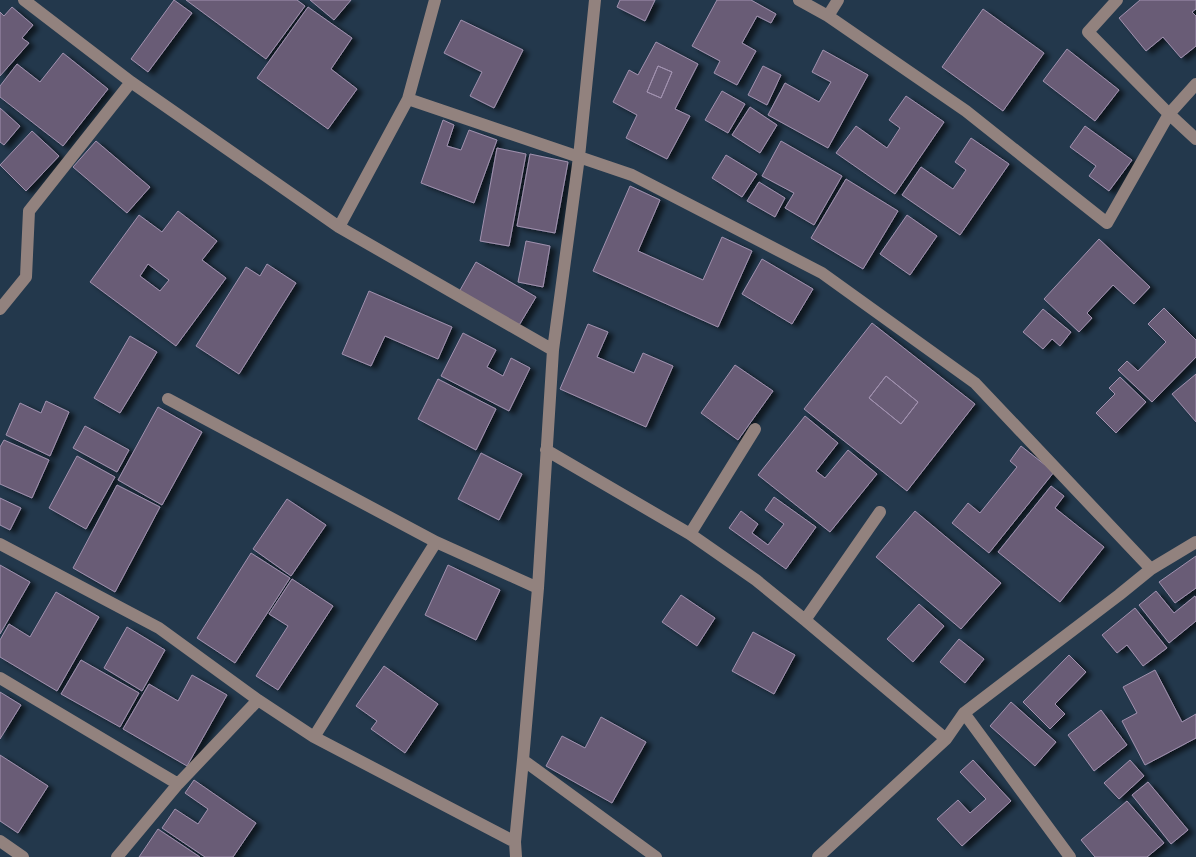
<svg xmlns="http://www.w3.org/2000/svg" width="1196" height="857" viewBox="0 0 1196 857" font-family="Rubik,sans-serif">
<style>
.building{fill:#695b76;stroke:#a192af;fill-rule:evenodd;filter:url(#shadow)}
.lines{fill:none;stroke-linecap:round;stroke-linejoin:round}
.minor{stroke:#92827e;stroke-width:12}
</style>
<defs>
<filter id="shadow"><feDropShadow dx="5.5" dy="3" stdDeviation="2.5" flood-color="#0009"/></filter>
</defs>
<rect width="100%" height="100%" fill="#23384c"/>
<path class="building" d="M 174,0 L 192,13 L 148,72 L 131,59 Z
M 186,0 L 297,0 L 305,6 L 266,59 Z
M 310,0 L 351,0 L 334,20 Z
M 620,0 L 655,0 L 645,21 L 617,7 Z
M 717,0 L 751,0 L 776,14 L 771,23 L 757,16 L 742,43 L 756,51 L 737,85 L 714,73 L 720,61 L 692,46 Z
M 1140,0 L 1196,0 L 1196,9 L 1192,12 L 1196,16 L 1196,46 L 1181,58 L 1163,37 L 1146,51 L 1119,18 Z
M 12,7 L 33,25 L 22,38 L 29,43 L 0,76 L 0,12 L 4,16 Z
M 308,7 L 352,38 L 331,69 L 357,89 L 328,129 L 257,78 Z
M 983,9 L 1044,53 L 1003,111 L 942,67 Z
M 461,20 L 523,50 L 494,108 L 470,96 L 482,72 L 444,53 Z
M 656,42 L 698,64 L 675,109 L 690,116 L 667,159 L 626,138 L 637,115 L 613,102 L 629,70 L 638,75 ZM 658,66 L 672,72 L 661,98 L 647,92 Z
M 1067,49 L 1119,90 L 1095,121 L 1043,81 Z
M 823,50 L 868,75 L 828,148 L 768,115 L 785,83 L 819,102 L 831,82 L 812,72 Z
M 63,53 L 108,89 L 63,146 L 0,97 L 0,86 L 17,64 L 40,82 Z
M 658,66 L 672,72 L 661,98 L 647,92 Z
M 763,66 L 781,75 L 767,105 L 748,95 Z
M 722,91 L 745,104 L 728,133 L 705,120 Z
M 906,96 L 944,122 L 895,194 L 836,153 L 856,126 L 887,148 L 900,128 L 889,120 Z
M 750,107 L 777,125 L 760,153 L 732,135 Z
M 0,108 L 20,126 L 4,145 L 0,142 Z
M 443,120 L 454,125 L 447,146 L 461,150 L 469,130 L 497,140 L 474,203 L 421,183 Z
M 1085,126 L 1132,160 L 1109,191 L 1089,176 L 1096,166 L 1070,147 Z
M 32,131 L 59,156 L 26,191 L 0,165 Z
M 971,138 L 1009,164 L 960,235 L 902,195 L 921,167 L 953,189 L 966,170 L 955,162 Z
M 96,141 L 150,187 L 127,213 L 73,167 Z
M 781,141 L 842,176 L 814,225 L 785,208 L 794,193 L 762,176 Z
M 497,148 L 526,154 L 509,246 L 480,241 Z
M 530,154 L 568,162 L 555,233 L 517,226 Z
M 726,155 L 757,174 L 742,197 L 712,178 Z
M 846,179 L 898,211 L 863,269 L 811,238 Z
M 759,182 L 785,198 L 775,217 L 747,201 Z
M 630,186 L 660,200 L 638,251 L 703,280 L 722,237 L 752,251 L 718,327 L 593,271 Z
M 178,211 L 217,241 L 202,260 L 226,278 L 176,346 L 90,282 L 139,215 L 162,232 ZM 148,264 L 169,280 L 160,291 L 140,276 Z
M 907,215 L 937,236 L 910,275 L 880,254 Z
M 1099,239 L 1150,287 L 1134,304 L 1113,285 L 1087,313 L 1092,318 L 1079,332 L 1044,299 Z
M 526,241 L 550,246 L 543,287 L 518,282 Z
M 762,259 L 813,289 L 792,324 L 742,294 Z
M 476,262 L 536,297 L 518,327 L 459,292 Z
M 267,264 L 296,283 L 239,374 L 196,346 L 246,267 L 260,276 Z
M 369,291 L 452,327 L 438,359 L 385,336 L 371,366 L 342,354 Z
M 1164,308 L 1196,340 L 1196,357 L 1152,402 L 1118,370 L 1127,361 L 1138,371 L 1166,342 L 1148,324 Z
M 1043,309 L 1071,332 L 1060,346 L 1052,339 L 1043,349 L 1023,332 Z
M 872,323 L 975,404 L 907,491 L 804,409 ZM 886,376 L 918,402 L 901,424 L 869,398 Z
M 588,324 L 608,332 L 597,357 L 634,373 L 643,353 L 673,366 L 646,427 L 560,389 Z
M 463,333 L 496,350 L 487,367 L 503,376 L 511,358 L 530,368 L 509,411 L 441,376 Z
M 130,336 L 157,352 L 120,413 L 94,398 Z
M 735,365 L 773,391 L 738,440 L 701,413 Z
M 1196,374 L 1196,422 L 1172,394 Z
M 886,376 L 918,402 L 901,424 L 869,398 Z
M 1120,377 L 1146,402 L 1116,433 L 1096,413 L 1115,394 L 1109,388 Z
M 438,379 L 496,409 L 476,450 L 418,419 Z
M 46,401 L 69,412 L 50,456 L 6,435 L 20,403 L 41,413 Z
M 158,407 L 202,432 L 162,505 L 118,480 Z
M 805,416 L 838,443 L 816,471 L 825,478 L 848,450 L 877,474 L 830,532 L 758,475 Z
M 85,426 L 129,450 L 117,472 L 73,448 Z
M 4,440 L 49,460 L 32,498 L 0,484 L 0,447 Z
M 1021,446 L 1054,472 L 989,553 L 952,523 L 968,503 L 980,513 L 1017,467 L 1010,461 Z
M 481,453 L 522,474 L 499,520 L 458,499 Z
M 77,456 L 115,477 L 86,529 L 49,508 Z
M 117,485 L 160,507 L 115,592 L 73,568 Z
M 1051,486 L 1064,496 L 1055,508 L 1104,547 L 1060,602 L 998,552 Z
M 774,497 L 816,527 L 786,569 L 729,528 L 741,511 L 758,524 L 752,533 L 768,545 L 784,524 L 765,510 Z
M 0,498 L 21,508 L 10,530 L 0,525 Z
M 287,499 L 326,525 L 291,576 L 253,549 Z
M 915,511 L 1001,583 L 961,629 L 876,557 Z
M 251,553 L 290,578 L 235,663 L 197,638 Z
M 1196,556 L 1196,588 L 1175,603 L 1159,582 Z
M 0,565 L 30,582 L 0,634 Z
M 448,565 L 500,590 L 476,640 L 425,615 Z
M 292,579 L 333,606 L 278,690 L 256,676 L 288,626 L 269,614 Z
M 1156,591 L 1174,613 L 1195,596 L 1196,598 L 1196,621 L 1169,643 L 1139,605 Z
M 56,592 L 99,617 L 57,691 L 0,657 L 0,640 L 9,624 L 30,637 Z
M 681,595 L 715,618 L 697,646 L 662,622 Z
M 919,604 L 944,626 L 913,662 L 887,639 Z
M 1135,608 L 1167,648 L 1143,666 L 1127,645 L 1117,653 L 1102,635 Z
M 127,627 L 165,650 L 142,691 L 104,668 Z
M 753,632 L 795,655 L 774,694 L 732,671 Z
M 959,639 L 984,659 L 965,683 L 940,662 Z
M 1069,655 L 1086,672 L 1055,704 L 1065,714 L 1050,729 L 1023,702 Z
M 81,660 L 139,693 L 120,727 L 61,694 Z
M 384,666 L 438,704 L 405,753 L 371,729 L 377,721 L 356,706 Z
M 1155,670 L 1182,722 L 1196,714 L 1196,738 L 1145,765 L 1122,721 L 1137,713 L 1123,687 Z
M 192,675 L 227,695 L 187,766 L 123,729 L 149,684 L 178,701 Z
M 0,692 L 21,705 L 0,739 Z
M 1011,702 L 1056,742 L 1035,766 L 990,726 Z
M 1101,710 L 1127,745 L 1094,771 L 1068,735 Z
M 601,717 L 646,742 L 612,803 L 546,766 L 562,736 L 585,748 Z
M 0,755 L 48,786 L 18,833 L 0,821 Z
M 973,760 L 1011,801 L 962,846 L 937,819 L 958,800 L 970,813 L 986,799 L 960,772 Z
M 1130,760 L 1144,776 L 1119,799 L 1104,783 Z
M 194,780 L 256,823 L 233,857 L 205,857 L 162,828 L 175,809 L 198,824 L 208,809 L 185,793 Z
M 1148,782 L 1188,830 L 1171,844 L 1132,795 Z
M 1127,801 L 1164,843 L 1147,857 L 1095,857 L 1081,840 Z
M 158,829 L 200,857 L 139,857 Z"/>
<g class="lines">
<path class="minor" d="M 24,0 L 131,82 L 339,227 L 553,350
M 799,0 L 828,16 L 966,111 L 1107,223 L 1169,114 L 1196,84
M 1117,0 L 1088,32 L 1169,114 L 1196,139
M 828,16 L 838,0
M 408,99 L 632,175 L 822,273 L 975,383 L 1151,569
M 339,227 L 408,99 L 435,0
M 0,309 L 26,277 L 29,211 L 131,82
M 168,399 L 436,542
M 546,450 L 690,534 L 756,580 L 805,620 L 946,739
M 690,534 L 755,429
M 0,544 L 159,628 L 258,700 L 314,737 L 515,842
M 805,620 L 880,512
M 0,678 L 178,784
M 964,713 L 1119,595 L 1151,569 L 1196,542
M 314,737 L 436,542 L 538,588
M 523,760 L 656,857
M 0,841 L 23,857
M 117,857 L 178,784 L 258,700
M 516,857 L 515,842 L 523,760 L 538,588 L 553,350 L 579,157 L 595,0
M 818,857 L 946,739 L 964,713 L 1070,857"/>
</g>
</svg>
